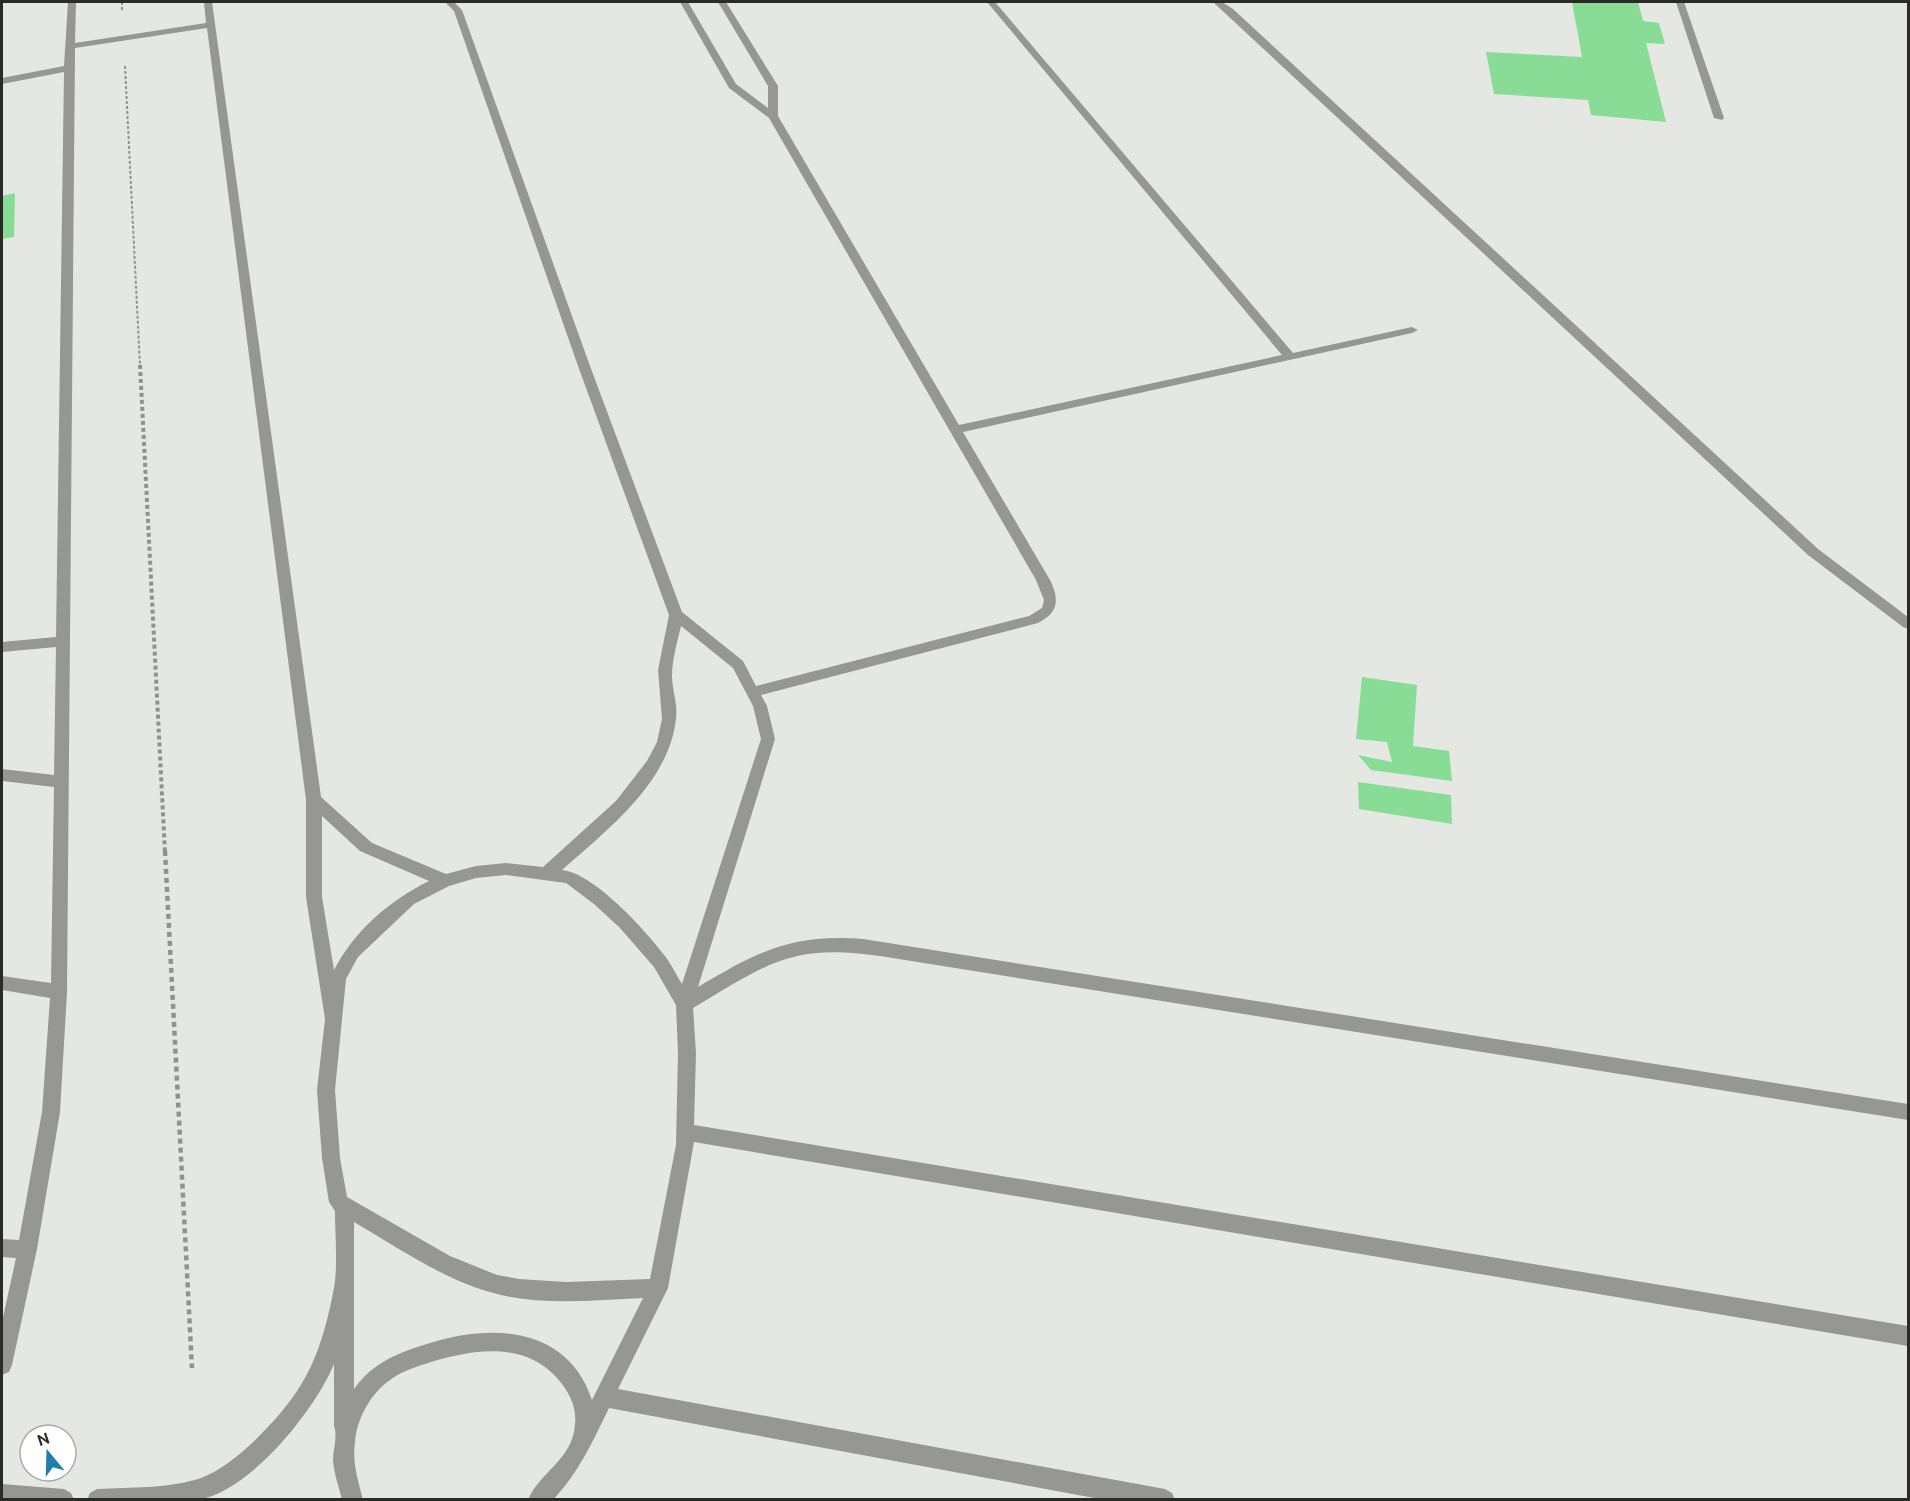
<svg xmlns="http://www.w3.org/2000/svg" width="1910" height="1501" viewBox="0 0 1910 1501" font-family="Ubuntu,sans-serif">
<style>
.building{fill:#89dc95}
.lines{fill:none;stroke-linecap:round;stroke-linejoin:round}
.path-far2{stroke:#90928e;stroke-width:2;stroke-dasharray:3 2;stroke-linecap:butt}
.path-far1{stroke:#90928e;stroke-width:4;stroke-dasharray:4 3;stroke-linecap:butt}
.path{stroke:#90928e;stroke-width:4.5;stroke-dasharray:5 4;stroke-linecap:butt}
.lane{fill:#969694;fill-rule:evenodd}
.street{fill:#969694;fill-rule:evenodd}
</style>
<rect width="100%" height="100%" fill="#e5e8e2"/>
<path class="building" d="M 1572,2 L 1638,2 L 1643,21 L 1659,23 L 1665,44 L 1646,43 L 1666,122 L 1591,115 L 1588,100 L 1494,94 L 1486,52 L 1582,57 Z
M 15,193 L 14,237 L 2,239 L 2,196 Z
M 1362,677 L 1417,685 L 1413,746 L 1449,751 L 1452,781 L 1371,770 L 1358,755 L 1392,762 L 1387,742 L 1356,739 Z
M 1358,782 L 1451,795 L 1452,824 L 1359,809 Z"/>
<g class="lines">
<path class="path-far2" d="M 122,2 L 122,11
M 125,66 L 140,366"/>
<path class="path-far1" d="M 140,365 L 165,853"/>
<path class="path" d="M 165,851 L 192,1368"/>
<path class="lane" d="M 68,2 L 76,2 L 75,43 L 206,23 L 204,2 L 212,2 L 321,797 L 372,843 L 446,874 L 476,866 L 506,863 L 543,867 L 616,801 L 647,761 L 657,742 L 662,719 L 658,670 L 669,615 L 578,366 L 454,11 L 445,2 L 454,2 L 462,10 L 590,366 L 682,612 L 743,661 L 756,686 L 1029,616 L 1042,608 L 1044,600 L 1036,580 L 769,118 L 729,88 L 680,2 L 688,2 L 736,84 L 768,108 L 768,86 L 718,2 L 726,2 L 778,86 L 778,116 L 959,425 L 1282,355 L 987,2 L 995,2 L 1293,353 L 1412,327 L 1418,330 L 1412,333 L 963,432 L 1050,580 C 1060,600 1058,613 1038,623 L 761,695 L 767,706 L 775,739 L 698,987 C 757,952 792,933 863,939 L 1908,1104 L 1908,1120 L 880,956 C 791,943 767,964 693,1008 L 696,1053 L 694,1125 L 1908,1326 L 1908,1346 L 694,1142 L 668,1288 L 618,1389 L 1165,1489 L 1172,1493 L 1175,1500 L 1105,1500 L 609,1408 C 593,1441 579,1472 553,1500 L 528,1500 C 539,1472 573,1460 575,1424 C 577,1407 569,1392 558,1379 C 524,1341 475,1349 431,1362 C 415,1367 399,1372 386,1383 C 369,1397 357,1419 355,1442 C 352,1462 358,1480 363,1500 L 342,1500 C 339,1487 334,1474 333,1460 C 333,1449 338,1436 334,1426 L 334,1364 C 315,1410 250,1492 197,1500 C 187,1501 175,1500 165,1500 C 139,1500 113,1500 87,1500 L 90,1493 L 97,1489 C 131,1487 168,1489 201,1478 C 224,1469 246,1450 263,1432 C 308,1387 322,1350 334,1288 C 338,1266 335,1234 335,1211 L 329,1202 L 322,1158 L 317,1090 L 325,1019 L 306,897 L 306,800 L 207,28 L 75,48 L 67,992 L 60,1112 L 37,1249 L 12,1365 L 9,1372 L 2,1375 L 2,1322 L 16,1258 L 2,1257 L 2,1239 L 19,1240 L 42,1112 L 50,998 L 2,990 L 2,976 L 51,983 L 54,787 L 2,781 L 2,769 L 54,775 L 56,647 L 2,652 L 2,642 L 56,637 L 64,72 L 2,84 L 2,78 L 64,66 ZM 681,626 L 733,668 L 753,706 L 761,739 L 682,984 C 676,975 672,965 665,956 C 646,931 594,873 562,870 C 607,830 670,782 676,718 C 678,704 672,690 672,676 C 672,660 677,643 681,626 ZM 322,816 L 360,851 L 429,881 C 389,901 355,930 334,970 L 322,897 ZM 506,875 L 566,883 L 594,904 L 620,928 L 654,967 L 676,1005 L 678,1053 L 676,1145 L 650,1279 L 566,1282 L 519,1279 L 497,1275 L 450,1256 L 347,1197 L 340,1158 L 335,1090 L 346,979 L 358,957 L 414,904 L 449,886 L 476,878 ZM 354,1222 C 399,1248 445,1281 497,1294 C 544,1306 595,1300 643,1298 L 592,1400 C 568,1327 493,1323 430,1343 C 400,1352 373,1362 354,1389 Z
M 1676,2 L 1684,2 L 1724,118 L 1722,120 L 1714,118 Z
M 2,1484 L 64,1489 L 71,1493 L 74,1500 L 2,1500 Z"/>
<path class="street" d="M 1213,2 L 1222,2 L 1233,9 L 1818,549 L 1908,617 L 1908,629 L 1903,627 L 1808,555 Z"/>
</g>
<rect width="1910" height="1501" fill="none" stroke="#2a2b29" stroke-width="6"/>
<g transform="translate(48 1453) rotate(341)"><circle r="28" fill="#ffffff" stroke="#aaaaa9" stroke-width="1.5"/>
<path d="M0-4.5L10 22L0 15L-10 22Z" fill="#1d7faa"/>
<text y="-9" font-size="16" font-weight="bold" text-anchor="middle" fill="#2a2b29">N</text>
</g>
</svg>
